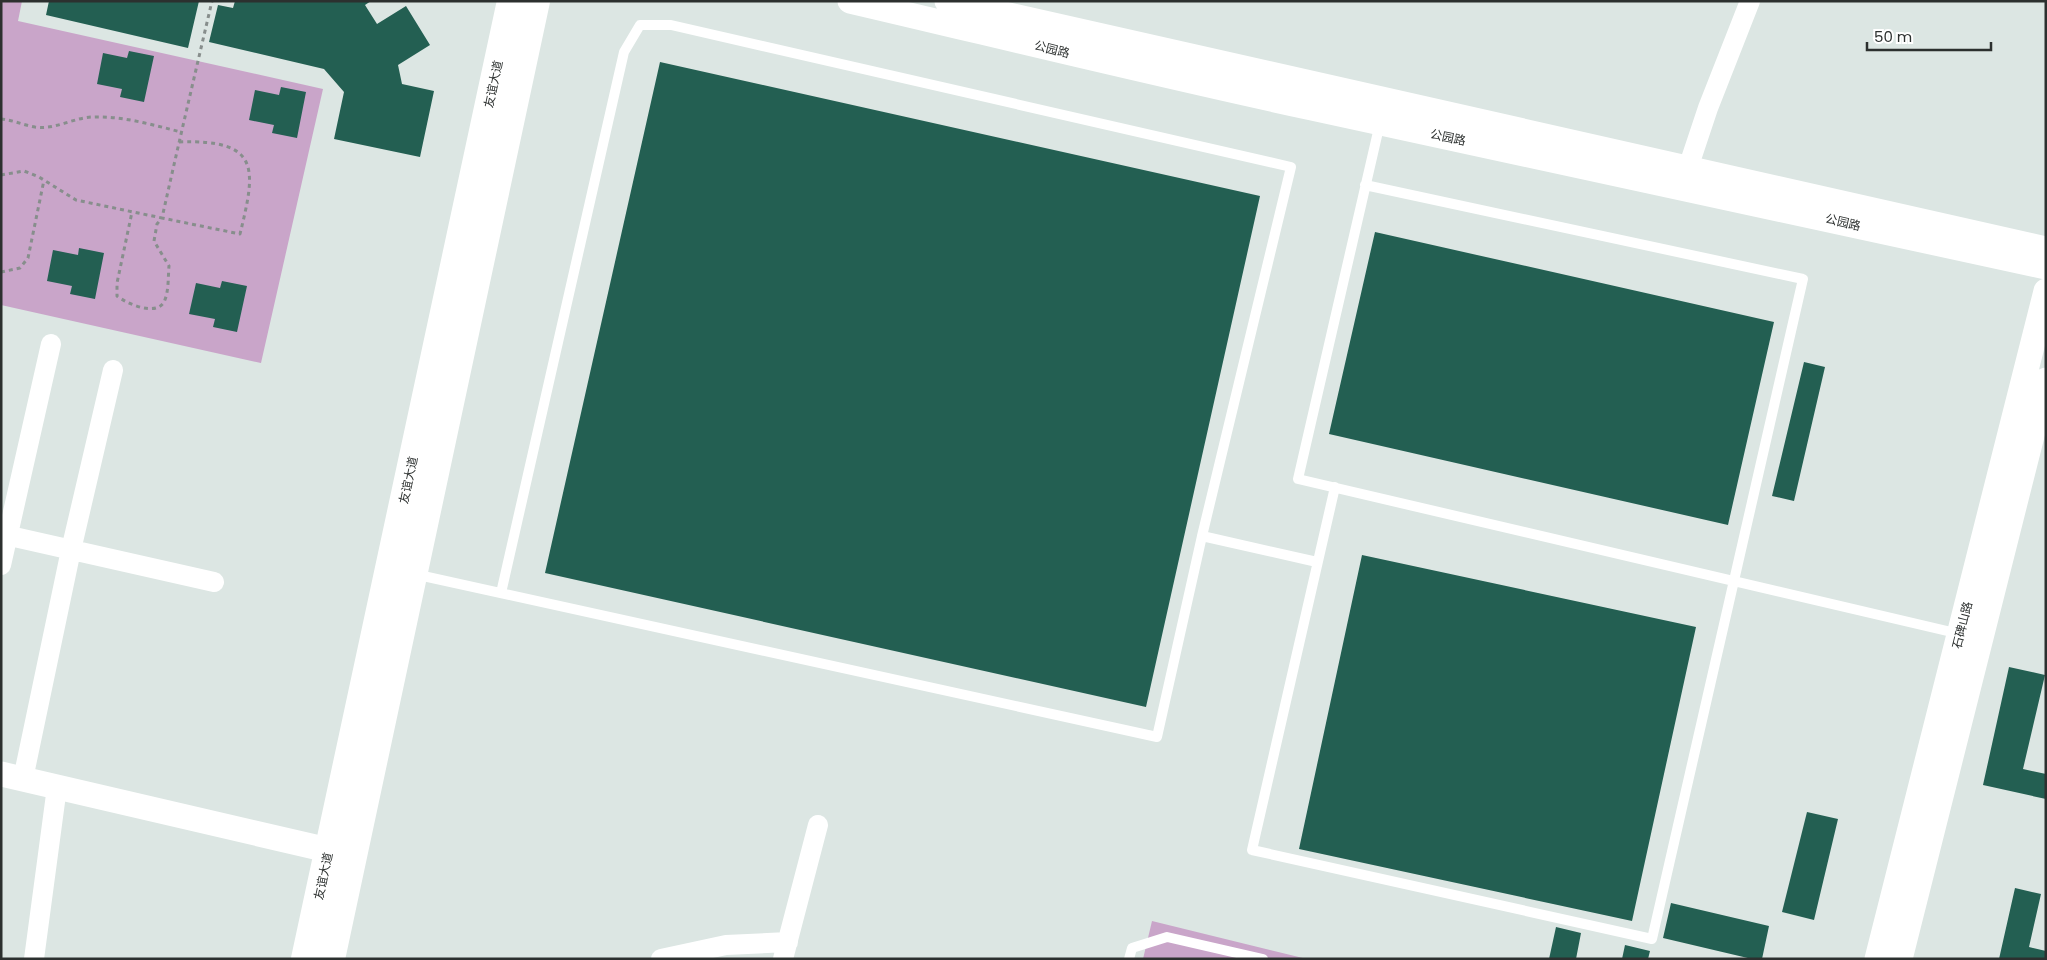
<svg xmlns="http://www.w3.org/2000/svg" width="2047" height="960" viewBox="0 0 2047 960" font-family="Poppins,'Noto Sans SC',sans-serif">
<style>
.green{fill:#c9a5c9}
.building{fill:#235f52}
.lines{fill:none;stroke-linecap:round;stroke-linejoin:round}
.path{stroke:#878e8c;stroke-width:3;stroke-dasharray:4 4;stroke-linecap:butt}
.service{stroke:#fff;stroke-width:10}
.minor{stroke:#fff;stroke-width:20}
.tertiary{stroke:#fff;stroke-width:25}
.secondary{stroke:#fff;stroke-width:28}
.labels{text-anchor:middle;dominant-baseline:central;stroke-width:5;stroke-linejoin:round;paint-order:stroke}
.street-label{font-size:12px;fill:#2c302f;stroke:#fff}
</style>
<rect width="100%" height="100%" fill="#dce6e3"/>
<path class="green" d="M 1,1 L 22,1 L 18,21 L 323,89 L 261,363 L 1,305 Z
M 1152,921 L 1307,959 L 1143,959 Z"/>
<path class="building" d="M 49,1 L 199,1 L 188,48 L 46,15 Z
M 235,1 L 371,1 L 365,5 L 377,24 L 406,6 L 430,45 L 398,65 L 402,84 L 434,91 L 420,157 L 334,139 L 344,92 L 324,69 L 209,42 L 218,5 L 233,8 Z
M 129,51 L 154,56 L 144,102 L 120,97 L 122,89 L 97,84 L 103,53 L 127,58 Z
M 660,62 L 1260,196 L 1146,707 L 545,573 Z
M 281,87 L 306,92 L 297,138 L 272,133 L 274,125 L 249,120 L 255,90 L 279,95 Z
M 1375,232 L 1774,322 L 1728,525 L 1329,434 Z
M 79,248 L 104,253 L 95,299 L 70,294 L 72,286 L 47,281 L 53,250 L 78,255 Z
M 222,281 L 247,286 L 237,332 L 213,327 L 215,319 L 189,314 L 196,283 L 220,288 Z
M 1804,362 L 1825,367 L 1794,501 L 1772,496 Z
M 1362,555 L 1696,627 L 1632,921 L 1299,849 Z
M 2009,667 L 2045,675 L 2023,769 L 2046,774 L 2046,799 L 1983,785 Z
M 1807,812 L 1838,819 L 1814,920 L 1782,912 Z
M 2015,888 L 2041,894 L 2029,947 L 2046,951 L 2046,959 L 1999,959 Z
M 1671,903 L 1769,926 L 1762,959 L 1752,959 L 1663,938 Z
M 1556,927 L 1581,933 L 1576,959 L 1549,959 Z
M 1625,945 L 1650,951 L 1648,959 L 1622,959 Z"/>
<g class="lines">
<path class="path" d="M 1,119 C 13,120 23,125 35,127 C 56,130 74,117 94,117 C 123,116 153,125 181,132
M 179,142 C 261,139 256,169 240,234 L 162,218 C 178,146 195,74 212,1
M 1,175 L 24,171 L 39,177 L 76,200 L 162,218 L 157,224 L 154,241 L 169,266 C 168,276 169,292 164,302 C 155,317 126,303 117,296 L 117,283 L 132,212
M 1,272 L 20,268 L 28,258 L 44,180"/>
<path class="service" d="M 1380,123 L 1298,479 L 1960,634
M 1335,487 L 1252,850 L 1652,939 L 1803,279 L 1365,185
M 414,574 L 1157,737 L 1202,536 L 1317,562
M 501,593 L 624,52 L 640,25 L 671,25 L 1291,167 L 1202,536
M 1129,959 L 1132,948 L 1167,937 L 1263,959"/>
<path class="minor" d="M 1688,168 L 1708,108 L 1750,1
M 1,534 L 214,582
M 1,565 L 51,344
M 23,779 L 71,550 L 113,370
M 34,959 L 57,787
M 661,959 L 726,945 L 788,942
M 783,959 L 818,825"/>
<path class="tertiary" d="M 850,1 C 1004,37 1158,75 1312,108 C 1557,161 1802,213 2046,267
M 947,1 L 2046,249
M 1,774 L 328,850
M 1877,959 L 2046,291
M 1900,959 L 2046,380"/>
<path class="secondary" d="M 305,959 L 511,1
M 331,959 L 536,1"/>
</g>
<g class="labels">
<g class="street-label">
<text transform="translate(1052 49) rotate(14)">公园路</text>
<text transform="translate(493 84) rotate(-78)">友谊大道</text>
<text transform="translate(1448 137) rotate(12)">公园路</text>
<text transform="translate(1843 222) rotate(13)">公园路</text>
<text transform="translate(408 480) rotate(-78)">友谊大道</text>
<text transform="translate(1962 625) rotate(-76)">石碑山路</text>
<text transform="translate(323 876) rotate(-78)">友谊大道</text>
</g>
</g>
<rect width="2047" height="960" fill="none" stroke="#2c302f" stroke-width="5"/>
<path d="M1867 42v8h124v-8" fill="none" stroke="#2c302f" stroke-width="2.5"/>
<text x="1874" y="42" font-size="15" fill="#2c302f" stroke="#ffffff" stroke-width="4" paint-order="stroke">50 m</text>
</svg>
